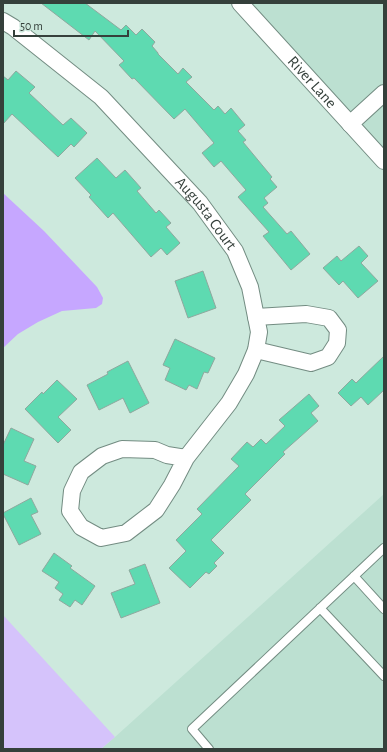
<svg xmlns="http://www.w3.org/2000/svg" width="387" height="752" viewBox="0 0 387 752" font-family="'Alegreya Sans',sans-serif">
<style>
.built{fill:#bce0d1}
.green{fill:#d5c3fb}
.water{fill:#c6a7ff}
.building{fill:#5edab1;stroke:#8ea89e}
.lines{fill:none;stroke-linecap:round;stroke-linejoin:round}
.lane-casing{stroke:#738c82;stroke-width:10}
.street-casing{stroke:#738c82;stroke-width:18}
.lane{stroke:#fff;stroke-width:8}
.street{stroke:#fff;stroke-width:16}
.labels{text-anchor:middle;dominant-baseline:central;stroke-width:3.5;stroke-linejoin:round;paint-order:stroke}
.street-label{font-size:16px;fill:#35403b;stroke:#cde9dd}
</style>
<rect width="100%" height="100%" fill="#cde9dd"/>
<path class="built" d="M 240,3 L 384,3 L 384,161 Z
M 384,494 L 384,749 L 101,749 L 115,737 Z"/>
<path class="green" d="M 3,615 L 115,737 L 101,749 L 3,749 Z"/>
<path class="water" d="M 3,193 L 44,231 L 97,287 L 103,298 L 102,304 L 96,308 L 62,311 L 38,322 L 18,334 L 3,348 Z"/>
<path class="building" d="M 41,3 L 85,3 L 121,30 L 126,25 L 136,35 L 142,29 L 155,42 L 152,46 L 158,53 L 158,54 L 178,74 L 183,68 L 192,77 L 186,82 L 214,110 L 218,106 L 225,114 L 231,108 L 245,125 L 238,131 L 246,140 L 243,142 L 272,177 L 270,179 L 277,187 L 264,198 L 268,203 L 263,207 L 287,234 L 291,231 L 310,254 L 291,270 L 263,236 L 269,232 L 238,197 L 246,190 L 221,161 L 214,167 L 202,153 L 214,143 L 185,109 L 174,119 L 134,78 L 132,79 L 119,65 L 124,61 L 95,31 L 89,40 Z
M 16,71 L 35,87 L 29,93 L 63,125 L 71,118 L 87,133 L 74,147 L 71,144 L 58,157 L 12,114 L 3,124 L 3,76 L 8,80 Z
M 97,158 L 116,178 L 125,170 L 141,188 L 137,191 L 156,213 L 159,210 L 171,223 L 166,227 L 180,243 L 167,255 L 161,248 L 151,257 L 113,213 L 108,218 L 89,197 L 91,195 L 75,178 Z
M 359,246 L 368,256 L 361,263 L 378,281 L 358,298 L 343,281 L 339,285 L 323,268 L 337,256 L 341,261 Z
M 203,271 L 216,308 L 188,318 L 175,281 Z
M 175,339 L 215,358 L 208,373 L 204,372 L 197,389 L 189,385 L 186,390 L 165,380 L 170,368 L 163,365 Z
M 384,356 L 384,390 L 368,405 L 361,397 L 351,406 L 338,393 L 352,379 L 356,383 Z
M 128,361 L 149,403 L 130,413 L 123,398 L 99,410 L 87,385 L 108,374 L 107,372 Z
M 57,380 L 77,399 L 58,417 L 71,430 L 58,443 L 25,409 L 42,392 L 43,394 Z
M 309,394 L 319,406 L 311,413 L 318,421 L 283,452 L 285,454 L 245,494 L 251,500 L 211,540 L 224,553 L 214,563 L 217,566 L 209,574 L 206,572 L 190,588 L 169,568 L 186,551 L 176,540 L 202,514 L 197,509 L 239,466 L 231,459 L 247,442 L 253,447 L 261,439 L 266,444 L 285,426 L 279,420 Z
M 11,428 L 34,439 L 24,461 L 36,466 L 28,485 L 3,474 L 3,445 Z
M 31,498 L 38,512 L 31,515 L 41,534 L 19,545 L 3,514 L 3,513 Z
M 54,553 L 72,566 L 70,568 L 95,586 L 82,605 L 75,600 L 70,607 L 59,600 L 63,594 L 55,588 L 59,582 L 42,571 Z
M 145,564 L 160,603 L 121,618 L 111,593 L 135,584 L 129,570 Z"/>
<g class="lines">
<g class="lane-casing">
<path id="lane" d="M 354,576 L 384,609
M 320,608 L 384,676
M 209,749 L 192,729 L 384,548"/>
</g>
<g class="street-casing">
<g id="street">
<path id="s1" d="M 240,3 L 384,161"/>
<path id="s2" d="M 3,21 L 13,27 L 101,97 L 200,203 L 235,251 L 250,287 L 259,332 L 256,350 L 246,374 L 229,403 L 186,458 L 172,485 L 156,510 L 126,533 L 101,538 L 81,527 L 70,511 L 72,491 L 81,472 L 102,456 L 122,449 L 155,450 L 167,455 L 186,458"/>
<path d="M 350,124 L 384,93"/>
<path d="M 256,317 L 306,314 L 329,318 L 338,330 L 337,343 L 328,357 L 311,363 L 256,350"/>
</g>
</g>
<use href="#lane" class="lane"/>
<use href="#street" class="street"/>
</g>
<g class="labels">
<g class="street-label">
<text stroke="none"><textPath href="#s1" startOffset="107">River Lane</textPath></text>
<text stroke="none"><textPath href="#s2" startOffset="281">Augusta Court</textPath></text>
</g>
</g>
<rect width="387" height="752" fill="none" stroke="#35403b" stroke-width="8"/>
<path d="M14 30v6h114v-6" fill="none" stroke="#35403b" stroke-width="2"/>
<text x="20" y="30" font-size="12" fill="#35403b" stroke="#cde9dd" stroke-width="3" paint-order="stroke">50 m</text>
</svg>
